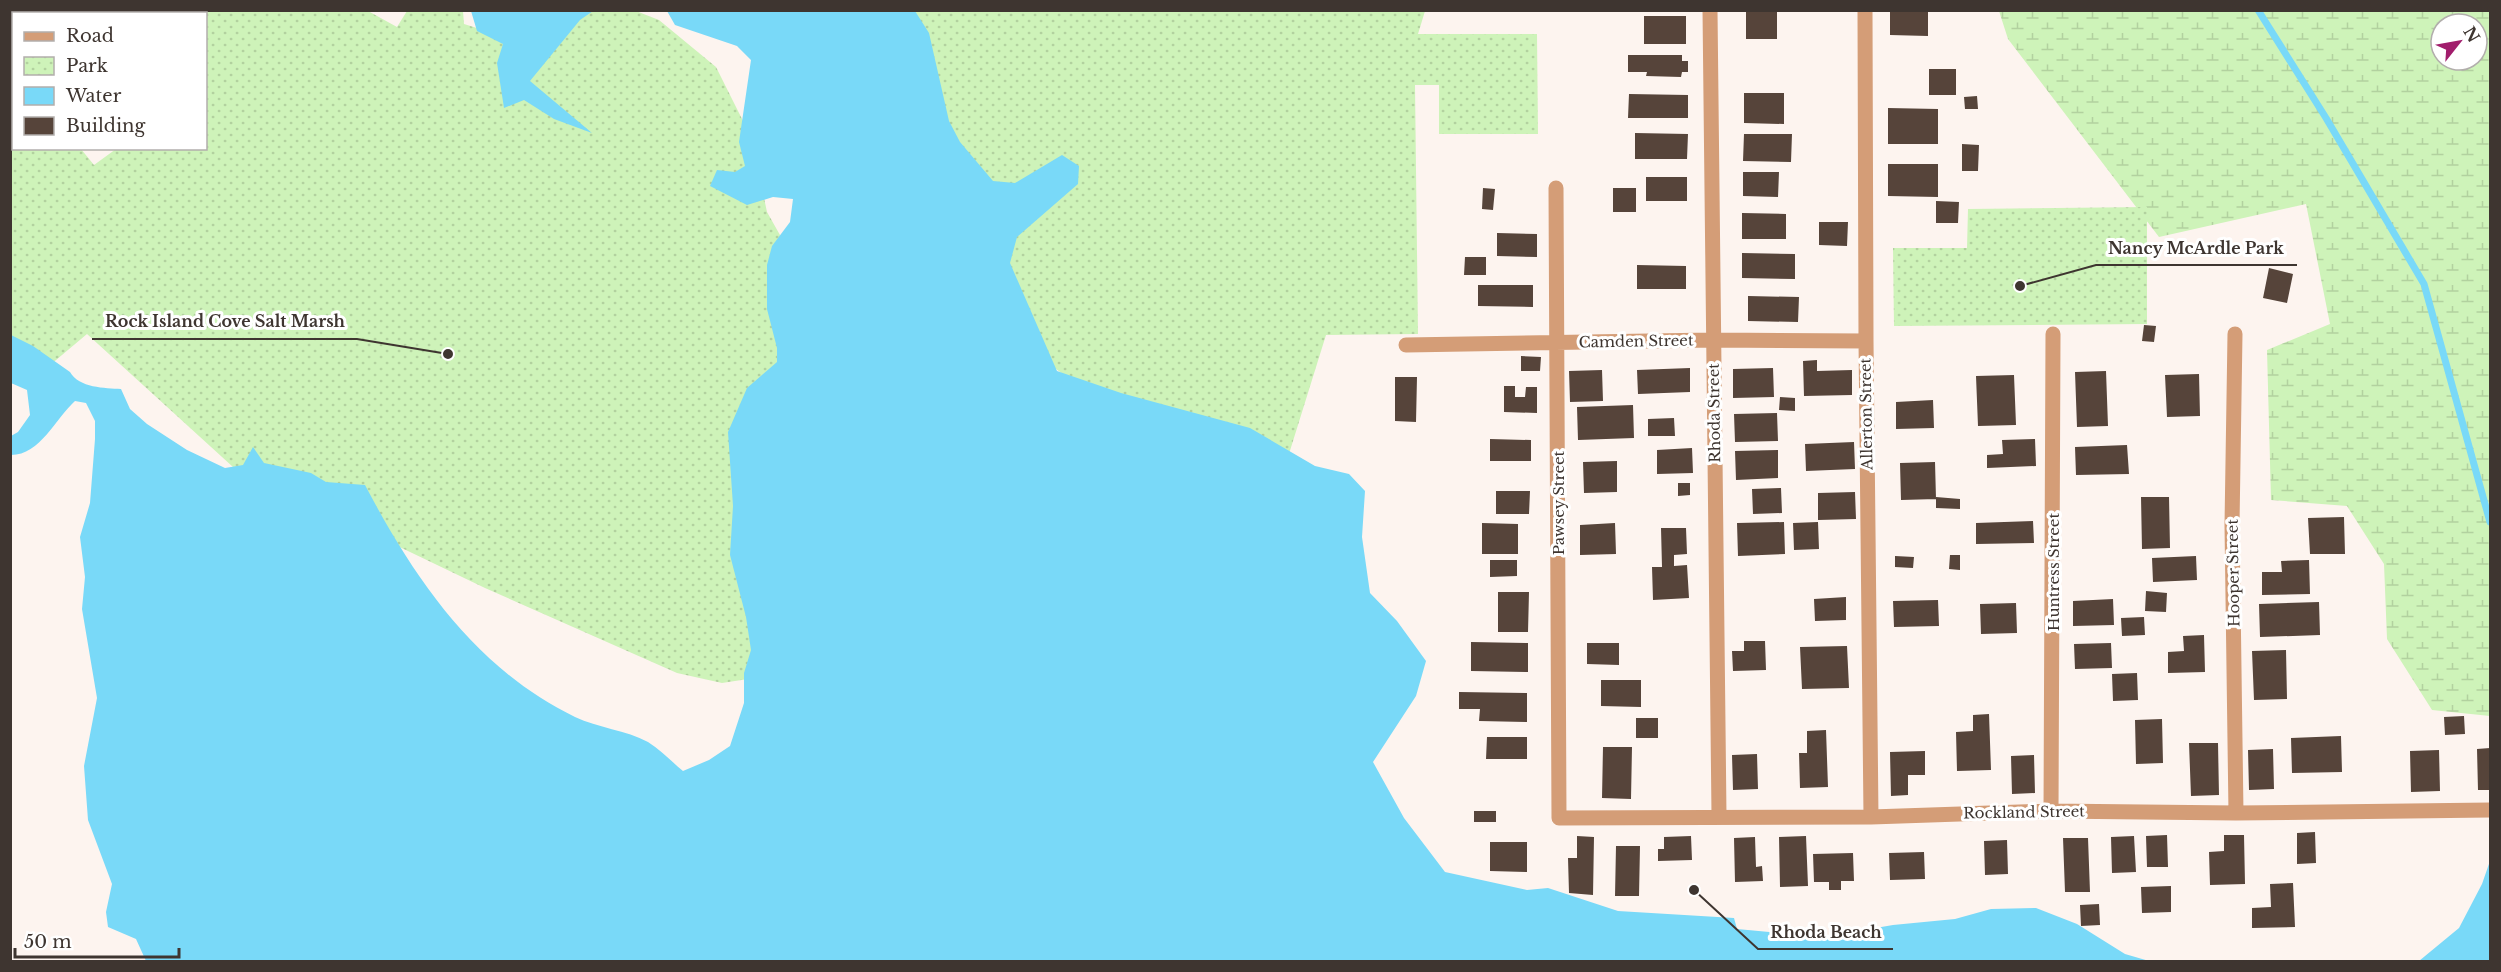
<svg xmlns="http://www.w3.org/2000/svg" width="2501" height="972" viewBox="0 0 2501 972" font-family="'Libre Baskerville',serif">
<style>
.wetland{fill:url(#wetland-marsh);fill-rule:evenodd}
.park{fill:url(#park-dots)}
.water{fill:#79d9f8}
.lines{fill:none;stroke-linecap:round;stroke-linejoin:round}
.stream{stroke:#79d9f8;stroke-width:7}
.building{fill:#56443a}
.street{stroke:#d49d77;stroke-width:15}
.labels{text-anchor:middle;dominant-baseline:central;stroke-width:6;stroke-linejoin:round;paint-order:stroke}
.street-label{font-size:15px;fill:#3e3530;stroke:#fff}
.leader{fill:none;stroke:#3e3530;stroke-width:2}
.callout-dot{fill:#3e3530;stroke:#fff;stroke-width:2}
.callout-label{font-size:16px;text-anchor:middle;font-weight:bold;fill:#3e3530;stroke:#fff;stroke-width:6;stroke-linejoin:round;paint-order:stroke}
</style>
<defs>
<pattern id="wetland-marsh" width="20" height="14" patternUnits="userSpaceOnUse" patternTransform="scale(1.5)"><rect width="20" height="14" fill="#cef3b9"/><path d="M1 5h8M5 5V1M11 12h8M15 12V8" fill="none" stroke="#b2d19f"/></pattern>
<pattern id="park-dots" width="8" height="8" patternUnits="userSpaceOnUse" patternTransform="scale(1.5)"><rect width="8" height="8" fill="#cef3b9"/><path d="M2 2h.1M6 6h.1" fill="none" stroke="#b2d19f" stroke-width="1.8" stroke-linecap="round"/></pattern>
</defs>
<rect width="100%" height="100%" fill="#fdf4ef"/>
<path class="wetland" d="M 1999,11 L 2490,11 L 2490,716 L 2432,710 L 2387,639 L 2384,564 L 2347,506 L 2271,500 L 2267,350 L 2330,324 L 2306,204 L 2159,237 L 2008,39 ZM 2441,24 L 2477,24 L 2477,60 L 2441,60 Z"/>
<path class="park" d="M 117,11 L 368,11 L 397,27 L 407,11 L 463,11 L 464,24 L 493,33 L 531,11 L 636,11 L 659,20 L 716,67 L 751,137 L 767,212 L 807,283 L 761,629 L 748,679 L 722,683 L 677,673 L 485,588 L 233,467 L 87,334 L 37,376 L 26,368 L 11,385 L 10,83 L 14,85 L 14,148 L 81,149 L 94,165 L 116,149 L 206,148 L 206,14 L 121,14 Z
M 697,11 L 1425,11 L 1418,34 L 1537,34 L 1538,134 L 1439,134 L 1439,85 L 1415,85 L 1418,334 L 1326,335 L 1274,502 L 1082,388 L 978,312 L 777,83 L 712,21 Z
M 2147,207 L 2147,324 L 1894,326 L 1893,248 L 1967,248 L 1968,209 Z"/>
<path class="water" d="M 471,11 L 593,11 L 580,20 L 530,81 L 592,133 L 554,119 L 524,100 L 504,108 L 497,63 L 503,44 L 477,31 Z
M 667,11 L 915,11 L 929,33 L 949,121 L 960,142 L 993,181 L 1015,183 L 1062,155 L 1079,166 L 1078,184 L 1017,237 L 1010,263 L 1057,371 L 1121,393 L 1250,428 L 1315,466 L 1349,474 L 1365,491 L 1362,537 L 1370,593 L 1397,621 L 1426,661 L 1416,696 L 1373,762 L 1404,818 L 1445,872 L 1527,890 L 1548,888 L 1618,911 L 1734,918 L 1737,929 L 1823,937 L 1893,925 L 1955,919 L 1991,909 L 2036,908 L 2077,924 L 2125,954 L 2149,961 L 146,961 L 136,939 L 108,927 L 106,912 L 112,884 L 88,820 L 84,766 L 97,698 L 82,609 L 85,577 L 80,537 L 90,503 L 95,439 L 95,421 L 86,403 L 75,401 C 56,418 40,455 11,455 L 11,436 L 18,432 L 30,415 L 27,390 L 11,383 L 11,335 L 33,346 L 70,372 C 79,388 105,388 121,389 L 130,409 L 147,424 L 187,450 L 225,468 L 243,465 L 253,447 L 264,463 L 311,473 L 326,482 L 365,485 C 415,580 476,669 575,717 C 598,728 626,730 648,742 C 661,750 672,762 683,771 L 709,760 L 730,746 L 744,703 L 744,673 L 751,650 L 746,617 L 730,555 L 733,506 L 728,432 L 747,388 L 777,362 L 777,348 L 767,309 L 767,265 L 772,246 L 790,222 L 793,199 L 773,197 L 747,205 L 710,186 L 717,170 L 735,172 L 745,166 L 739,142 L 751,60 L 737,46 L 675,25 Z
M 2490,861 L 2490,961 L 2419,961 L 2459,928 L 2482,884 Z"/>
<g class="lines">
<path class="stream" d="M 2258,10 L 2326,118 L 2424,284 L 2490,522"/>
</g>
<path class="building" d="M 1746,10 L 1777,10 L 1777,39 L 1746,39 Z
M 1890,10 L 1928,10 L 1928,36 L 1890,35 Z
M 1644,16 L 1686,16 L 1686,44 L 1644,44 Z
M 1628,55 L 1682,55 L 1682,61 L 1688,61 L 1688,72 L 1682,72 L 1681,77 L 1646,76 L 1647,72 L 1628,72 Z
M 1929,69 L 1956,69 L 1956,95 L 1929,95 Z
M 1744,93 L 1784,93 L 1784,124 L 1744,123 Z
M 1629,94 L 1688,95 L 1688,118 L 1628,118 Z
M 1977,96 L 1978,109 L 1965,109 L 1964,97 Z
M 1888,108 L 1938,109 L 1938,144 L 1888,144 Z
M 1635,133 L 1688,134 L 1687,159 L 1635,159 Z
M 1744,134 L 1792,134 L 1791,162 L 1743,161 Z
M 1962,144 L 1979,145 L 1978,171 L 1962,171 Z
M 1888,164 L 1938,164 L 1938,197 L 1888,196 Z
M 1743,172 L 1779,172 L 1778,197 L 1743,196 Z
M 1646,177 L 1687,177 L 1687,201 L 1646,201 Z
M 1483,188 L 1495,189 L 1493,210 L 1482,209 Z
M 1613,188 L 1636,188 L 1636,212 L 1613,212 Z
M 1936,201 L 1959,202 L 1958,223 L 1936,223 Z
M 1742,213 L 1786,214 L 1786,239 L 1742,239 Z
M 1819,222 L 1848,222 L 1847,246 L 1819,245 Z
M 1497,233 L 1537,234 L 1537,257 L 1497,256 Z
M 1742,253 L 1795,254 L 1795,279 L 1742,278 Z
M 1465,257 L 1486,257 L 1486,275 L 1464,275 Z
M 1637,265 L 1686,266 L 1686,289 L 1637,289 Z
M 2269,268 L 2293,274 L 2287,303 L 2263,298 Z
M 1478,285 L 1533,285 L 1533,307 L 1478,306 Z
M 1748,296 L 1799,297 L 1798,322 L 1748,321 Z
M 2144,325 L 2156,326 L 2154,342 L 2142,341 Z
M 1521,356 L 1541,357 L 1540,371 L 1521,371 Z
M 1817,360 L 1817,371 L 1852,370 L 1852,395 L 1804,396 L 1803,361 Z
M 1690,368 L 1690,392 L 1638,394 L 1637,370 Z
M 1773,368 L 1774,397 L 1733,398 L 1733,369 Z
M 1602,370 L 1603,401 L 1570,402 L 1569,371 Z
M 2106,371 L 2108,426 L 2077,427 L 2075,372 Z
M 2199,374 L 2200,416 L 2167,417 L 2165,375 Z
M 2014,375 L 2016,425 L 1978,426 L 1976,376 Z
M 1395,377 L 1417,377 L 1416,422 L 1395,421 Z
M 1504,386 L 1515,386 L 1515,397 L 1525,397 L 1526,387 L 1537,387 L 1537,413 L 1504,412 Z
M 1780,397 L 1795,398 L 1795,411 L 1779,410 Z
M 1933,400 L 1934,428 L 1896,429 L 1896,402 Z
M 1633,405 L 1634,438 L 1578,440 L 1577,407 Z
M 1777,413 L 1778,441 L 1735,442 L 1734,414 Z
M 1674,418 L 1675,436 L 1648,436 L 1648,419 Z
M 1490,439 L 1531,440 L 1531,461 L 1490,461 Z
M 2035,439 L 2036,466 L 1987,468 L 1987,455 L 2003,454 L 2002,440 Z
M 1854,442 L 1855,469 L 1806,471 L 1805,444 Z
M 2127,445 L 2129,474 L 2076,475 L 2075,447 Z
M 1692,448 L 1693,473 L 1657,474 L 1657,450 Z
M 1778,450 L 1778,478 L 1736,480 L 1735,451 Z
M 1617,461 L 1617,492 L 1584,493 L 1583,462 Z
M 1935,462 L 1936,499 L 1901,500 L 1900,463 Z
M 1678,483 L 1690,483 L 1690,495 L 1678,496 Z
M 1781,488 L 1782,513 L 1753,514 L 1752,489 Z
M 1496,491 L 1530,491 L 1529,514 L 1496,514 Z
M 1855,492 L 1856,519 L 1818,520 L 1818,493 Z
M 1936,497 L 1960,499 L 1960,509 L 1936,508 Z
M 2141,497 L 2169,497 L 2170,548 L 2142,549 Z
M 2344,517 L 2345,554 L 2310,554 L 2308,518 Z
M 2033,521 L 2034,543 L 1976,544 L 1976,523 Z
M 1784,522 L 1785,554 L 1738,556 L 1737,523 Z
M 1818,522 L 1819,549 L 1794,550 L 1793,523 Z
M 1482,523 L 1518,524 L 1518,554 L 1482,554 Z
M 1615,523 L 1616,554 L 1580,555 L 1580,525 Z
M 1661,528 L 1686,528 L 1687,554 L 1674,555 L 1674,566 L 1687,565 L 1689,598 L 1653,600 L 1652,567 L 1662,567 Z
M 1950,555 L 1960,555 L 1960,570 L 1949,569 Z
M 1895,556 L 1914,557 L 1913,568 L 1895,567 Z
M 2196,556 L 2197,580 L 2153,582 L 2152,558 Z
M 1490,560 L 1517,560 L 1517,576 L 1490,577 Z
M 2309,560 L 2310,594 L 2262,595 L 2262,572 L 2282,572 L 2281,561 Z
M 2146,591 L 2167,593 L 2166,612 L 2145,611 Z
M 1498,592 L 1529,592 L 1528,632 L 1498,632 Z
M 1846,597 L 1846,620 L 1815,621 L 1814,599 Z
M 2113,599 L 2114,625 L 2073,626 L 2073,601 Z
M 1938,600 L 1939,626 L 1894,627 L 1893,601 Z
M 2319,602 L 2320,635 L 2260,637 L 2259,604 Z
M 2016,603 L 2017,633 L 1981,634 L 1980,604 Z
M 2144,617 L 2145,635 L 2122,636 L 2121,618 Z
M 2204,635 L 2205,672 L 2168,673 L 2168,652 L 2184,651 L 2183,636 Z
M 1744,641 L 1765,641 L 1766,670 L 1733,671 L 1732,651 L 1744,651 Z
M 1471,642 L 1528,643 L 1528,672 L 1471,671 Z
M 1587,643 L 1619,643 L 1619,665 L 1587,664 Z
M 2111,643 L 2112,668 L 2075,669 L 2074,644 Z
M 1847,646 L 1849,688 L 1802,689 L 1800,647 Z
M 2286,650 L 2287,699 L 2254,700 L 2252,651 Z
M 2137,673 L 2138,700 L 2113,701 L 2112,674 Z
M 1601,680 L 1641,680 L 1641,707 L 1601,706 Z
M 1459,692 L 1527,693 L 1527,722 L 1479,721 L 1480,709 L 1459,709 Z
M 1989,714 L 1991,770 L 1957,771 L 1956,732 L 1973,731 L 1973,715 Z
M 2464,716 L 2465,734 L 2445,735 L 2444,717 Z
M 1636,718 L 1658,718 L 1658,738 L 1636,738 Z
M 2162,719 L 2163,763 L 2136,764 L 2135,720 Z
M 1826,730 L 1828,787 L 1800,788 L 1799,753 L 1807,753 L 1807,731 Z
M 2341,736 L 2342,772 L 2292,773 L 2291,738 Z
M 1487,737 L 1527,737 L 1527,759 L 1486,759 Z
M 2189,743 L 2218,743 L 2219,795 L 2191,796 Z
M 1603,747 L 1632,747 L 1631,799 L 1602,798 Z
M 2490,748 L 2490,790 L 2478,790 L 2477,749 Z
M 2273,749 L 2274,789 L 2249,790 L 2248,750 Z
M 2439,750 L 2440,791 L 2411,792 L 2410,751 Z
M 1925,751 L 1925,775 L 1908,775 L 1908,795 L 1891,796 L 1890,752 Z
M 1757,754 L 1758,789 L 1733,790 L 1732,755 Z
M 2034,755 L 2035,793 L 2012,794 L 2011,756 Z
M 1474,811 L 1496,811 L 1496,822 L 1474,822 Z
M 2315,832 L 2316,863 L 2297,864 L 2297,833 Z
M 2167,835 L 2168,867 L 2147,867 L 2146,836 Z
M 2224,835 L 2244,835 L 2245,884 L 2210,885 L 2209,852 L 2224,851 Z
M 1577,836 L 1594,837 L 1593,895 L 1569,893 L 1568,858 L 1577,858 Z
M 1691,836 L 1692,860 L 1658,861 L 1658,849 L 1664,849 L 1664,837 Z
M 1806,836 L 1808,886 L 1780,887 L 1779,837 Z
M 2134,836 L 2136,872 L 2112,873 L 2111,837 Z
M 1755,837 L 1756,867 L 1762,866 L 1763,881 L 1735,882 L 1734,838 Z
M 2063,838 L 2088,838 L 2090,892 L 2065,892 Z
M 2007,840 L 2008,874 L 1985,875 L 1984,841 Z
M 1490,842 L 1527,842 L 1527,872 L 1490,871 Z
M 1616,846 L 1640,846 L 1639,896 L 1615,896 Z
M 1924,852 L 1925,879 L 1890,880 L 1889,853 Z
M 1853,853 L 1854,881 L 1841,881 L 1841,890 L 1829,890 L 1829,882 L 1814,882 L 1813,854 Z
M 2293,883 L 2295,927 L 2252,928 L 2252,908 L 2271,907 L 2270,884 Z
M 2171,886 L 2171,912 L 2142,913 L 2141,887 Z
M 2099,904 L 2100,925 L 2081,926 L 2080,905 Z"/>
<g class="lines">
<path class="street" d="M 1710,10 L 1719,815
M 1865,10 L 1866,341 L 1871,817
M 45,14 L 47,10
M 10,54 L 14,51
M 1556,188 L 1559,818 L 1871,817 L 2051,811 L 2236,813 L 2490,810
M 2235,334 L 2232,525 L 2236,813
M 1406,345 L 1713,340 L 1866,341
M 2051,811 L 2053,334"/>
</g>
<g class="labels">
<g class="street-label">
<text transform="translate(1636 341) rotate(-1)">Camden Street</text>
<text transform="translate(1714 413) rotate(-91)">Rhoda Street</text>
<text transform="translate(1866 414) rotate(-91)">Allerton Street</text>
<text transform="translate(1558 503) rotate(-90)">Pawsey Street</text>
<text transform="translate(2053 572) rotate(-90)">Huntress Street</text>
<text transform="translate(2233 573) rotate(-91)">Hooper Street</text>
<text transform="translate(2024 812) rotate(-1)">Rockland Street</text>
</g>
</g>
<path class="leader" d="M2020 286L2096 265H2297M448 354L357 339H92M1694 890L1758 949H1893"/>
<g class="callout-dot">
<circle cx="2020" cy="286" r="6"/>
<circle cx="448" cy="354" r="6"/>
<circle cx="1694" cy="890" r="6"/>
</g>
<g class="callout-label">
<text x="2196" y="254">Nancy McArdle Park</text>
<text x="225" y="327">Rock Island Cove Salt Marsh</text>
<text x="1826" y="938">Rhoda Beach</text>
</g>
<rect width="2501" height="972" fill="none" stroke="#3e3530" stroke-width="24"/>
<rect x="12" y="12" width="195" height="138" fill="#ffffff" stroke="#b2aeac" stroke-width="1.5"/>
<rect x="24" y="32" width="30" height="9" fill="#d49d77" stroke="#b2aeac" stroke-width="1.5"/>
<text x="66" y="42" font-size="18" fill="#3e3530">Road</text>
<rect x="24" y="57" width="30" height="18" fill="url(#park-dots)" stroke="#b2aeac" stroke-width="1.5"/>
<text x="66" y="72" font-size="18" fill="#3e3530">Park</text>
<rect x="24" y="87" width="30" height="18" fill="#79d9f8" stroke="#b2aeac" stroke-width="1.5"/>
<text x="66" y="102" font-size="18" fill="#3e3530">Water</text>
<rect x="24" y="117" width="30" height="18" fill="#56443a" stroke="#b2aeac" stroke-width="1.5"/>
<text x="66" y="132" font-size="18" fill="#3e3530">Building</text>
<g transform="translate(2459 42) rotate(59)"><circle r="28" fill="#ffffff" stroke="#b2aeac" stroke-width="1.5"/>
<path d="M0-4.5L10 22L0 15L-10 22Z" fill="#a11d6c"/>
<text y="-9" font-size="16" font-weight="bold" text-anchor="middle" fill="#3e3530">N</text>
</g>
<path d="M15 948v9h164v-9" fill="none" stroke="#3e3530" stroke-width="3"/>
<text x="24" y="948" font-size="18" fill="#3e3530" stroke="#ffffff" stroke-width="4.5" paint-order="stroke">50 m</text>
</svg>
